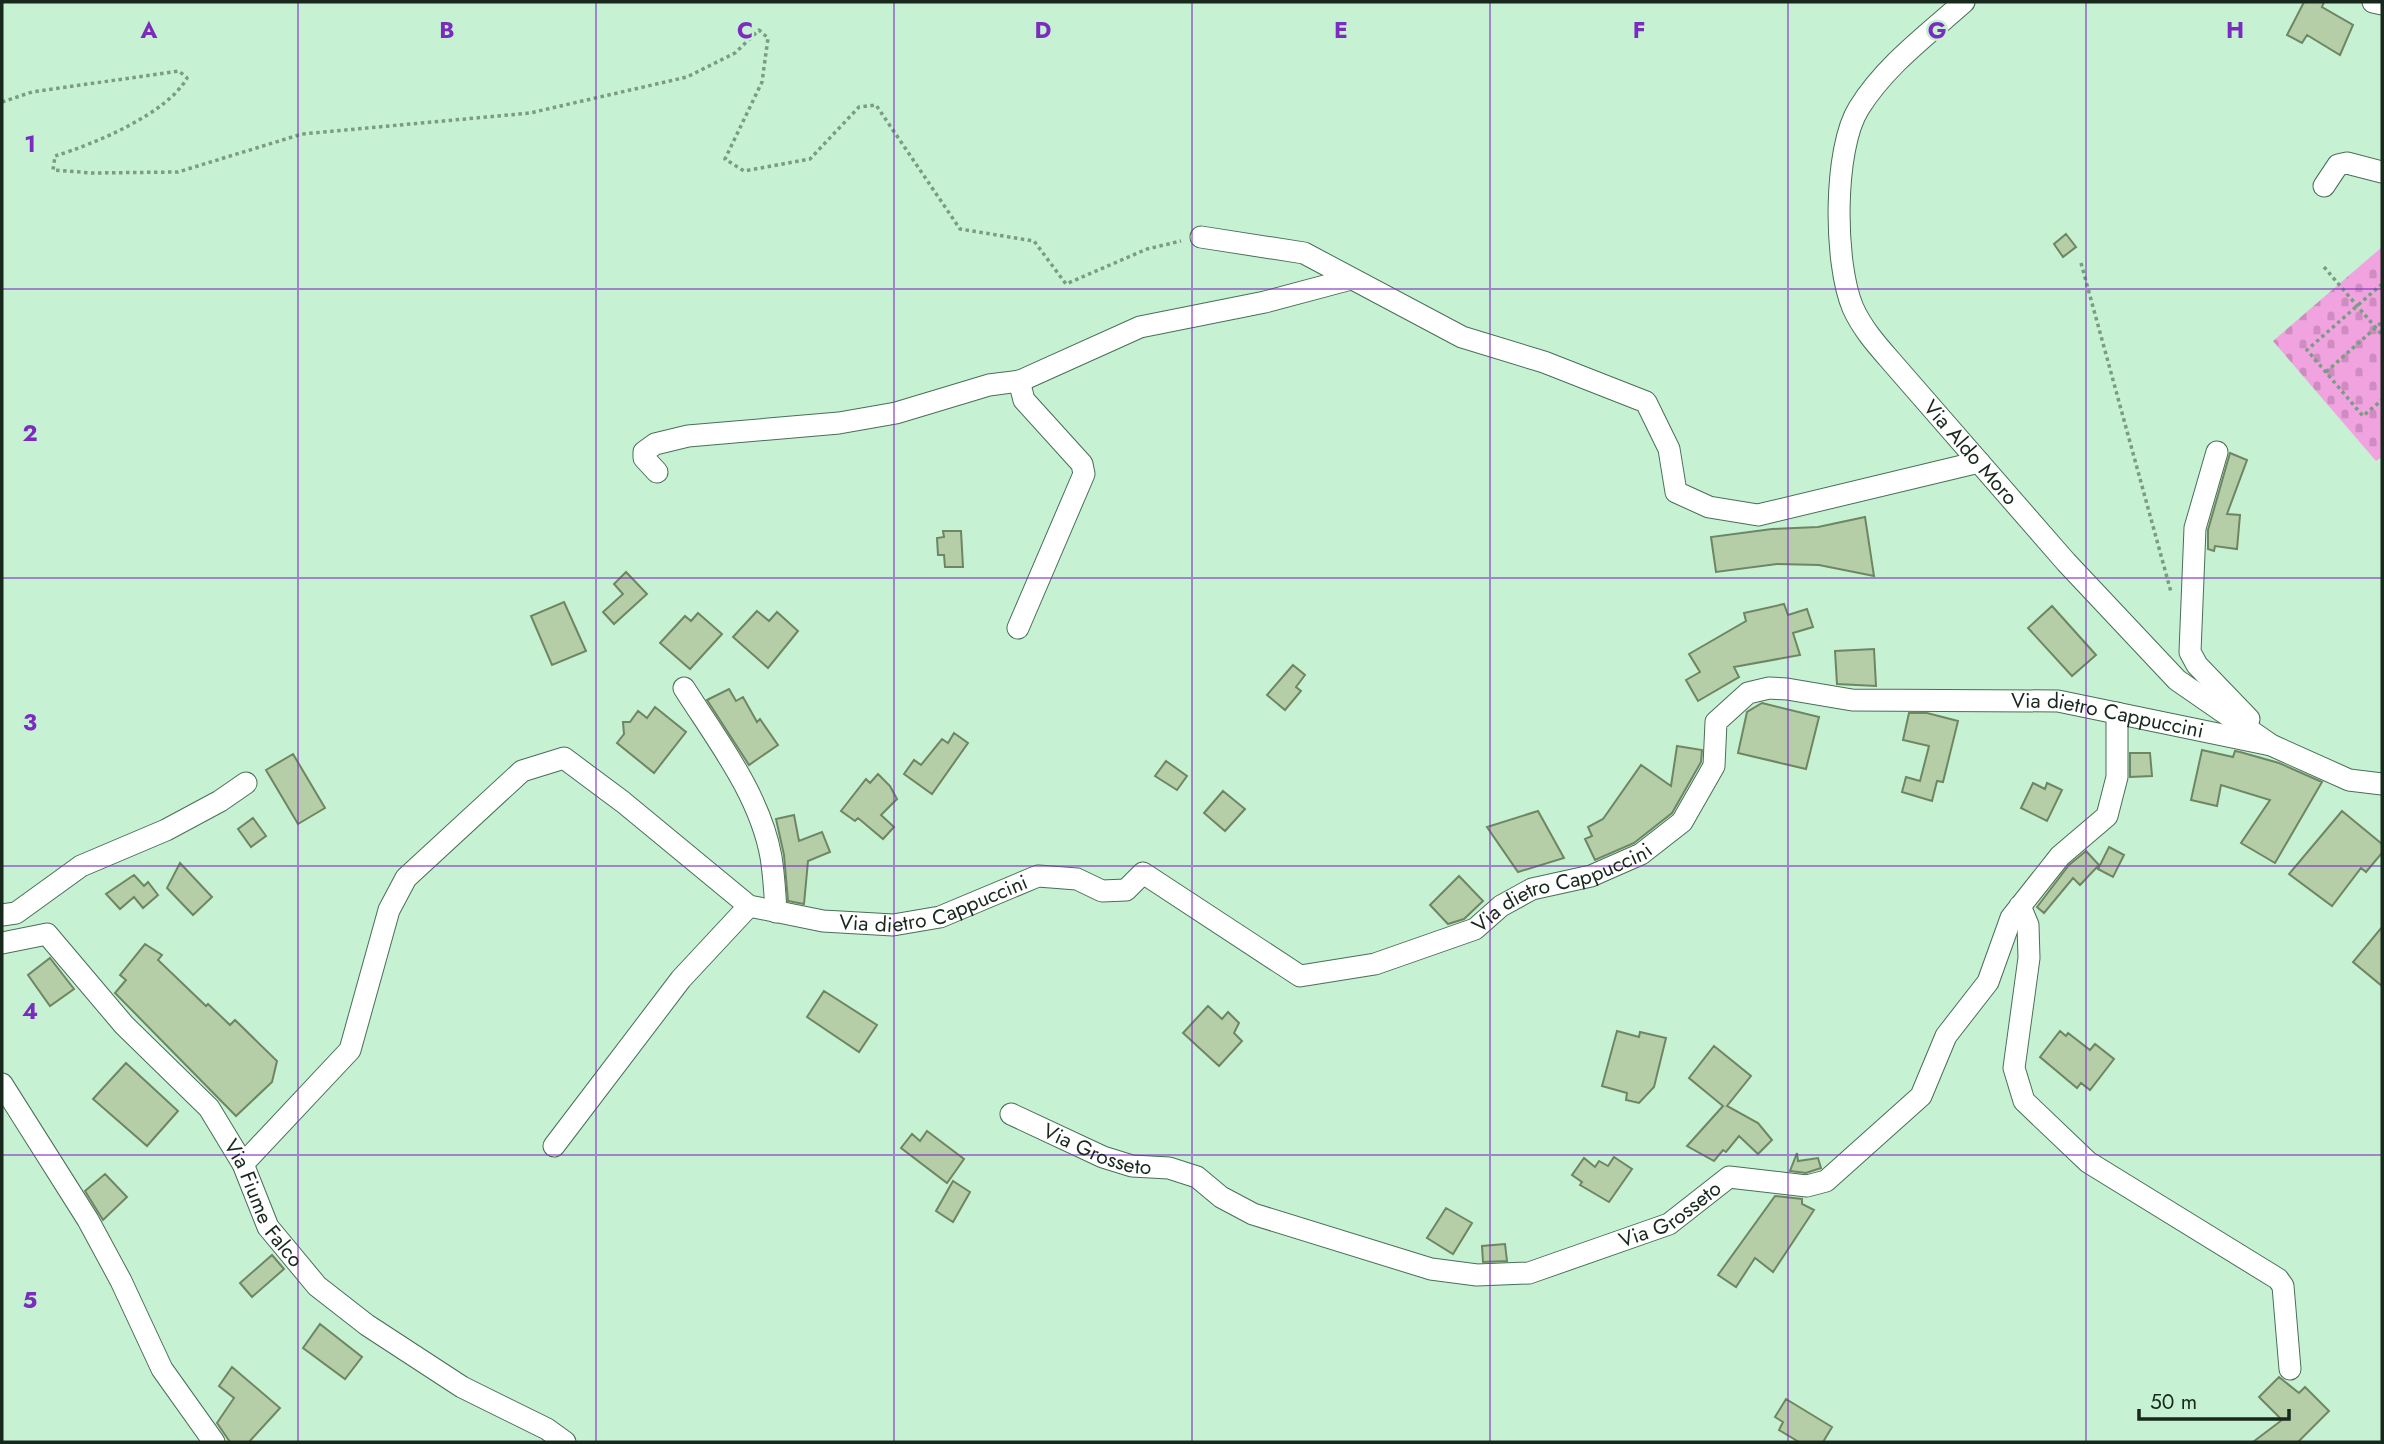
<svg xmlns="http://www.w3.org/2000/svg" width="2384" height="1444" viewBox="0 0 2384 1444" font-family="Jost,sans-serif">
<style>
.cemetery{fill:url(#cemetery-stones)}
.building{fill:#b5cea7;stroke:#6e8662;stroke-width:2}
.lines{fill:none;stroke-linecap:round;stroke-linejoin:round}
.minor-casing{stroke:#486f55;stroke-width:23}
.path{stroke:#7b9b85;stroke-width:3.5;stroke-dasharray:3.5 3.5;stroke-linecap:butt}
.minor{stroke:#fff;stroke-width:21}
.grid{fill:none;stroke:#7b2cbf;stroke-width:2;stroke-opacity:0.55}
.labels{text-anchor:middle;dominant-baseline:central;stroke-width:5;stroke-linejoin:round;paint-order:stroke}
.street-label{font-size:21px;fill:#18281d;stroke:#c6f1d3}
.grid-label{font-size:23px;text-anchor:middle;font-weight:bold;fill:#7b2cbf;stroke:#c6f1d3;stroke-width:5;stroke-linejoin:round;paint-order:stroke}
</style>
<defs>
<pattern id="cemetery-stones" width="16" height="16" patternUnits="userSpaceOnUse" patternTransform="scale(1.75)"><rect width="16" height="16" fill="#f1a3e0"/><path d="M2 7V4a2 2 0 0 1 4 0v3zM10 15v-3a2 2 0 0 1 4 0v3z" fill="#ce8cc0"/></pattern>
</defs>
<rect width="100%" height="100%" fill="#c6f1d3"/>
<path class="cemetery" d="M 2382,247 L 2382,457 L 2376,461 L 2273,341 Z"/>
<path class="building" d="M 2304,2 L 2324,2 L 2322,7 L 2353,25 L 2340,55 L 2307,35 L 2302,43 L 2287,35 Z
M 2066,234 L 2076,247 L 2063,257 L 2054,244 Z
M 2230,453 L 2247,460 L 2227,514 L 2240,515 L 2237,549 L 2215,546 L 2214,551 L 2208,549 L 2208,530 Z
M 1865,517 L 1874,576 L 1819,565 L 1777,564 L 1716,572 L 1711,537 L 1772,529 L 1818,527 Z
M 943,531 L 961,531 L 963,567 L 945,567 L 944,555 L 938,555 L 937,538 L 944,537 Z
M 626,572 L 647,594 L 614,624 L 603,612 L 623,594 L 614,584 Z
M 564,602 L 586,651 L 552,665 L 531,616 Z
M 1784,604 L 1788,615 L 1807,609 L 1813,627 L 1793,633 L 1800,655 L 1734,667 L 1739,677 L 1698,701 L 1686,680 L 1700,672 L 1689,654 L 1746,621 L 1744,613 Z
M 2052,606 L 2096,655 L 2072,676 L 2028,628 Z
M 757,611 L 769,621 L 777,612 L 798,631 L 768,668 L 733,637 Z
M 698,613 L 722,634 L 690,669 L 660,643 L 685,616 L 691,621 Z
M 1874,649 L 1876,686 L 1837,684 L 1835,651 Z
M 1293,665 L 1305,675 L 1296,687 L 1301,691 L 1285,710 L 1267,695 Z
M 729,689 L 736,701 L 743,697 L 757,722 L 760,719 L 778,745 L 749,765 L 707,700 Z
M 1762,703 L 1819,717 L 1806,769 L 1738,753 L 1747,712 Z
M 655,707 L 686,732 L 654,773 L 617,743 L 624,734 L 623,722 L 630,722 L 638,711 L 647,718 Z
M 1909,713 L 1927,713 L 1958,721 L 1943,782 L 1937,781 L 1932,801 L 1902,792 L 1906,777 L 1920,781 L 1929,746 L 1903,740 Z
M 954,733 L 968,743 L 932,794 L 904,774 L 914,760 L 921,765 L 942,739 L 948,743 Z
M 1677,746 L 1702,750 L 1701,762 L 1672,813 L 1634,843 L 1595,860 L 1585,839 L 1592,836 L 1588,827 L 1603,819 L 1641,765 L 1671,786 Z
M 2202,750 L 2233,757 L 2235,751 L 2240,752 L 2279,763 L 2322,782 L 2275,863 L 2241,843 L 2270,800 L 2221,785 L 2217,806 L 2191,800 Z
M 2130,753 L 2150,753 L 2152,776 L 2130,777 Z
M 293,754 L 325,808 L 298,824 L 266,770 Z
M 1166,761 L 1187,776 L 1177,790 L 1155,776 Z
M 878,774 L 890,786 L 897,799 L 881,815 L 894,827 L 883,839 L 858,818 L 855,821 L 841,811 L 866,779 L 870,783 Z
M 2033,783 L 2045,789 L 2047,783 L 2062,790 L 2047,821 L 2021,808 Z
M 1223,791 L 1245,809 L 1225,831 L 1204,813 Z
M 1538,811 L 1564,858 L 1518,872 L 1487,827 Z
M 2342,811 L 2382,844 L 2382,853 L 2366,872 L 2361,868 L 2332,906 L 2289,874 Z
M 794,815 L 799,841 L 822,832 L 830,852 L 808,861 L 804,904 L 788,901 L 784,855 L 776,819 Z
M 253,818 L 266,836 L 251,847 L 238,829 Z
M 2109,847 L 2124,855 L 2113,877 L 2098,869 Z
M 2086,851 L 2099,865 L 2080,885 L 2073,878 L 2044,913 L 2037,907 L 2069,865 Z
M 180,863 L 212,897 L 193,915 L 167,888 Z
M 134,875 L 144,886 L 148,882 L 158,895 L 143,908 L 134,897 L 120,909 L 106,894 Z
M 1459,876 L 1483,901 L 1464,919 L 1448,924 L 1430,905 Z
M 2382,927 L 2382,986 L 2353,962 Z
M 145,944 L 162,955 L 158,960 L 206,1006 L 208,1004 L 230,1025 L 235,1020 L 277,1061 L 272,1082 L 236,1116 L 115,993 L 126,980 L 120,975 Z
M 50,958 L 74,989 L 50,1006 L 28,975 Z
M 824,991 L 877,1025 L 859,1052 L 807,1017 Z
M 1208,1006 L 1222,1019 L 1228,1012 L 1239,1023 L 1234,1033 L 1242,1041 L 1219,1066 L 1183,1033 Z
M 1617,1031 L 1639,1037 L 1640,1032 L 1666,1038 L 1654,1087 L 1639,1103 L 1626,1100 L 1627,1093 L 1602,1086 Z
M 2060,1031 L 2066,1036 L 2068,1033 L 2090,1050 L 2095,1044 L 2114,1059 L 2090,1090 L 2081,1083 L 2077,1088 L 2040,1057 Z
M 1714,1046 L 1751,1076 L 1727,1106 L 1758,1123 L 1772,1140 L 1758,1154 L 1739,1136 L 1726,1152 L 1723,1150 L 1714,1161 L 1687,1146 L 1723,1106 L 1689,1078 Z
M 126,1063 L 178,1111 L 147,1146 L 93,1099 Z
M 927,1131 L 964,1159 L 947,1183 L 901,1148 L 912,1134 L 920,1141 Z
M 1797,1153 L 1798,1161 L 1818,1158 L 1821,1168 L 1806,1173 L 1790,1171 Z
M 1614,1157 L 1632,1169 L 1609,1202 L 1580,1185 L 1582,1182 L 1572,1175 L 1584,1158 L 1595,1167 L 1599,1161 L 1608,1166 Z
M 105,1174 L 127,1197 L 103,1220 L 85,1191 Z
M 953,1181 L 970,1192 L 953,1222 L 936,1211 Z
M 1775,1196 L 1802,1199 L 1802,1204 L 1814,1210 L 1773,1272 L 1755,1258 L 1736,1287 L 1718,1275 Z
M 1446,1208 L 1472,1223 L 1453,1254 L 1427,1238 Z
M 1505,1244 L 1507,1261 L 1483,1262 L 1482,1246 Z
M 272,1255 L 284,1269 L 252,1297 L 240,1283 Z
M 320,1324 L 362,1357 L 345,1379 L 303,1348 Z
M 232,1367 L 280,1408 L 249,1442 L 230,1442 L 217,1423 L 234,1398 L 219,1386 Z
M 2279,1377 L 2299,1393 L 2305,1387 L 2329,1411 L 2298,1442 L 2253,1442 L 2282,1420 L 2259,1397 Z
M 1786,1399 L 1832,1427 L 1823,1442 L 1799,1442 L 1779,1430 L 1783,1422 L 1775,1417 Z"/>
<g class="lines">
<g class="minor-casing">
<g id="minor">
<path id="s1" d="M 1964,2 C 1927,35 1885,66 1859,108 C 1833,149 1834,264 1853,308 C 1862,328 1876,344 1890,360 L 2066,562 L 2177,680 L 2271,745 L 2349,780 L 2382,784"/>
<path d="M 2373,2 L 2382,4"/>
<path d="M 2324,186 L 2338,165 L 2347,163 L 2382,172"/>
<path d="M 1201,237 L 1304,253 L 1462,337 L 1544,362 L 1646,402 L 1669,449 L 1676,492 L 1709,507 L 1758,515 L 1979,462"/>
<path d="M 2217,452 L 2195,528 L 2190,652 L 2197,665 L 2249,719"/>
<path d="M 657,472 L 644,458 L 644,452 L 655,444 L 688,436 L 839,423 L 896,413 L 989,385 L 1020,381 L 1140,327 L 1265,302 L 1351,279"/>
<path d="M 1018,628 L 1084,474 L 1082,464 L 1024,400 L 1019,381"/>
<path d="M 684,688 C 717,740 760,795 771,857 C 774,875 775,894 776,912"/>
<path d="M 2020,906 L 2028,925 L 2029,958 L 2014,1068 L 2024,1101 L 2088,1162 L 2278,1279 L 2283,1286 L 2290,1369"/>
<path d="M 2,915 L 16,913 L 81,866 L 166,830 L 220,801 L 246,783"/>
<path id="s2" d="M 2,943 L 47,934 L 124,1025 L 209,1108 L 243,1164 L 268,1227 L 317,1286 L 367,1325 L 462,1387 L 547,1429 L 565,1442"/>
<path d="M 2,1084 L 88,1220 L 121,1281 L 162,1369 L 214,1442"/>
<path id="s3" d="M 1011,1114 L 1103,1157 L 1132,1166 L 1169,1168 L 1197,1177 L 1221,1197 L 1253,1214 L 1431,1269 L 1477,1275 L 1529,1273 L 1669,1224 L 1729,1177 L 1807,1186 L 1826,1181 L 1921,1096 L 1946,1036 L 1988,982 L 2011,918 L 2060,856 L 2107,816 L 2117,777 L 2117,713"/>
<path d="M 554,1146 L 681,979 L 749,906"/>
<path id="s4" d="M 243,1164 L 350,1050 L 389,910 L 406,878 L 522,771 L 564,758 L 623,802 L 749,906 L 823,921 L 893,925 L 940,917 L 1038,876 L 1077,879 L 1102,891 L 1126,890 L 1143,873 L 1300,976 L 1375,964 L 1475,929 L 1501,906 L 1532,889 L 1591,876 L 1641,854 L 1682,822 L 1714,766 L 1716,722 L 1748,693 L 1769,688 L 1787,689 L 1852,700 L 2058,701 L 2271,745"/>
</g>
</g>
<path class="path" d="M 2,102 L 32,92 L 179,71 L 187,78 C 167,114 94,144 55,156 L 53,170 L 92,173 L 178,172 L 302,134 L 530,113 L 687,77 L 735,53 L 759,30 L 768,38 L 762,82 L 725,159 L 744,171 L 810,159 L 859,107 L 876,105 L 960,229 L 1034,241 L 1066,284 L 1147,249 L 1181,241
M 2081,263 L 2171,592
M 2324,267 L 2382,335
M 2382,284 L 2307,350 L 2363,416 L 2382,400
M 2326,372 L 2382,322"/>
<use href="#minor" class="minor"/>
</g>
<path class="grid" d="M 298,2 L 298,1442M 596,2 L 596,1442M 894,2 L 894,1442M 1192,2 L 1192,1442M 1490,2 L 1490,1442M 1788,2 L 1788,1442M 2086,2 L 2086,1442M 2,289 L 2382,289M 2,578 L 2382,578M 2,866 L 2382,866M 2,1155 L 2382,1155"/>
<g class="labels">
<g class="street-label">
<text stroke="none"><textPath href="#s1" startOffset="541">Via Aldo Moro</textPath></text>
<text stroke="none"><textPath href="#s4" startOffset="2312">Via dietro Cappuccini</textPath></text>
<text stroke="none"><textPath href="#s4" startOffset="1659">Via dietro Cappuccini</textPath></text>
<text stroke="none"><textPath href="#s4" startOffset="966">Via dietro Cappuccini</textPath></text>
<text stroke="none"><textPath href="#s3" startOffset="94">Via Grosseto</textPath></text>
<text stroke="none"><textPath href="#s2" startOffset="394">Via Fiume Falco</textPath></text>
<text stroke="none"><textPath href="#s3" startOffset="704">Via Grosseto</textPath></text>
</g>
</g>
<g class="grid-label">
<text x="149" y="38">A</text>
<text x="447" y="38">B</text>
<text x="745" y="38">C</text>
<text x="1043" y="38">D</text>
<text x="1341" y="38">E</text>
<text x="1639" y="38">F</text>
<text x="1937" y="38">G</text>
<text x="2235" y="38">H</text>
<text x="30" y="152">1</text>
<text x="30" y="441">2</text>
<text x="30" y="730">3</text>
<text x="30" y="1019">4</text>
<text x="30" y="1308">5</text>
</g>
<rect width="2384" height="1444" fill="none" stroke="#18281d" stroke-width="7"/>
<path d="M2139 1409v10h150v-10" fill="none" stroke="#18281d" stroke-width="3.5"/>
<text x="2150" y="1409" font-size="21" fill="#18281d" stroke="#c6f1d3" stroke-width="5" paint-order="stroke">50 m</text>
</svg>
